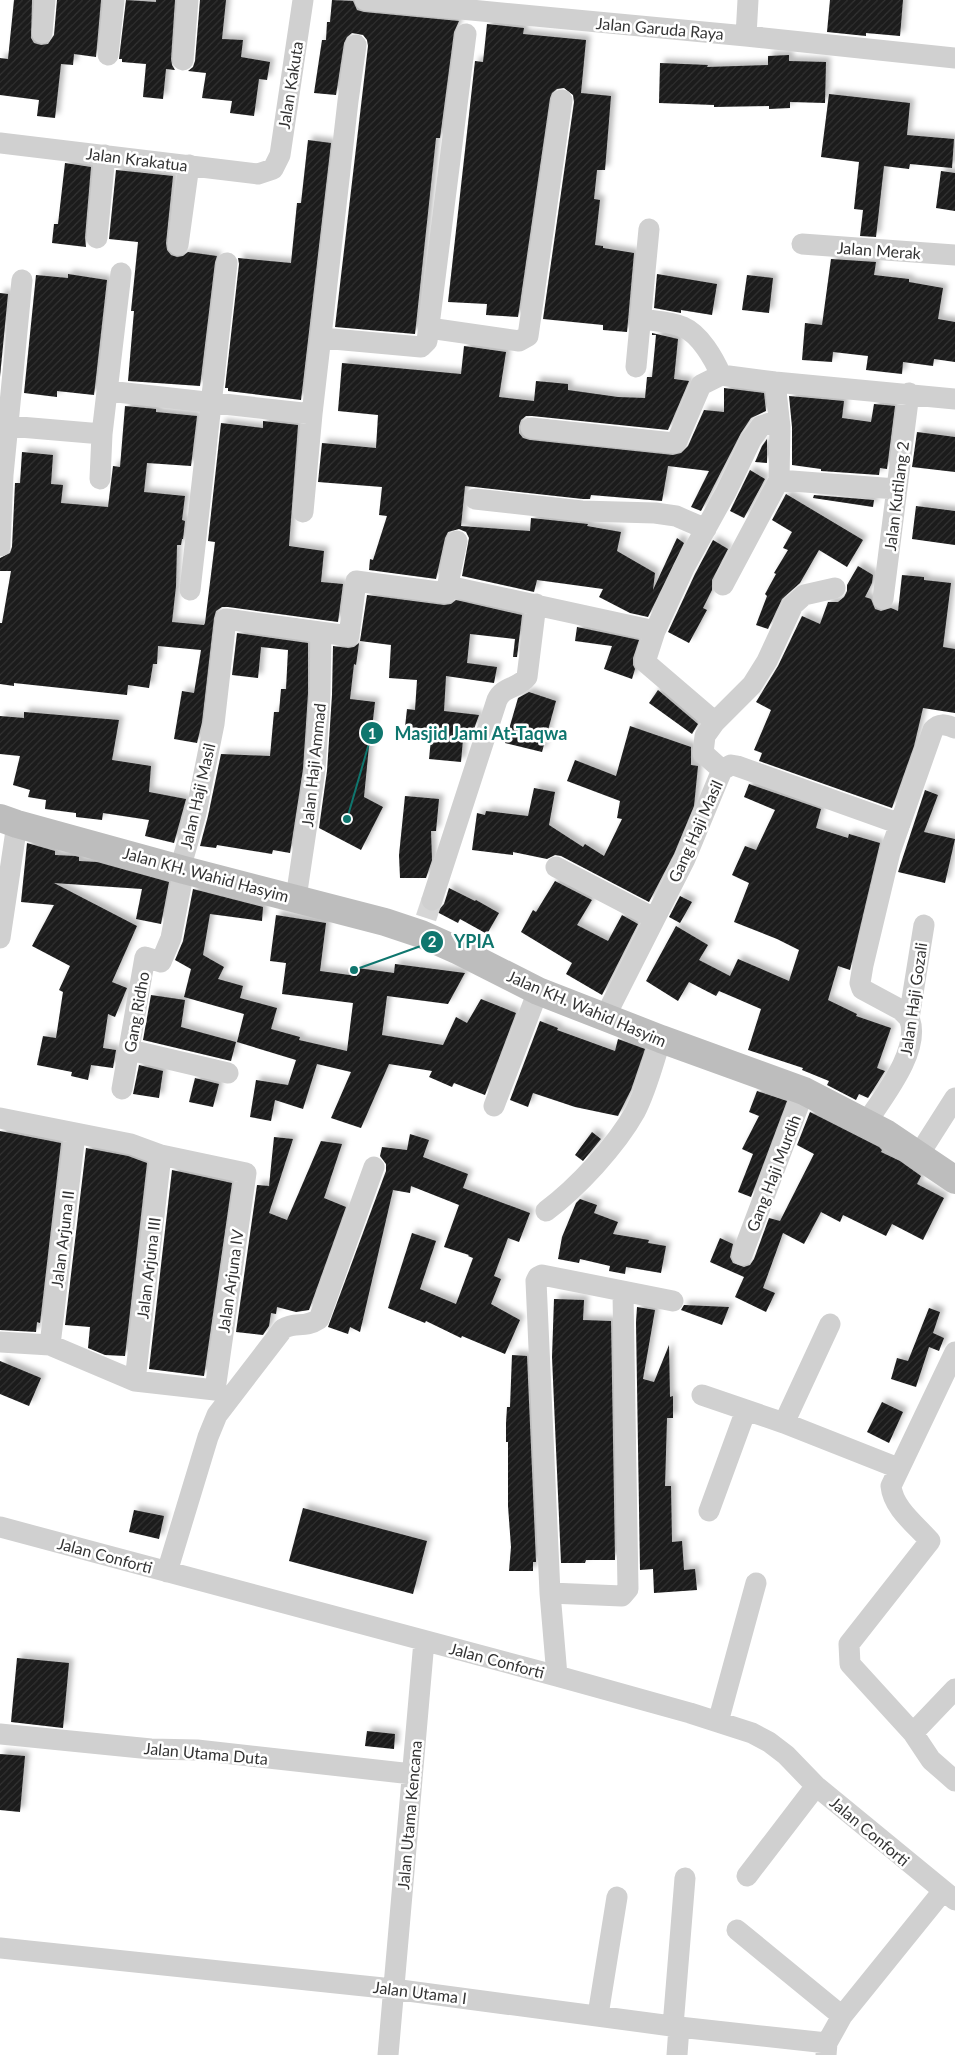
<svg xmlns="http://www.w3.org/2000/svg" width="955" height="2055" viewBox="0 0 955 2055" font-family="Lato,sans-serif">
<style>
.building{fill:url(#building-hatch);filter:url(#shadow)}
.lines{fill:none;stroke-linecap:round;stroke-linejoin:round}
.street-tunnel{stroke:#d6d6d6;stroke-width:21;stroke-dasharray:21 11;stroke-linecap:butt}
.street{stroke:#d0d0d0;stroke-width:21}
.secondary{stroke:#bdbdbd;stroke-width:28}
.labels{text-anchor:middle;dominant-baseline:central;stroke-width:5;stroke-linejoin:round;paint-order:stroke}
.street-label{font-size:16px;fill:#333;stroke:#fff}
.leader{fill:none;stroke:#0f766e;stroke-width:2}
.callout-dot{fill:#0f766e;stroke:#fff;stroke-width:2}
.mark-label{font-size:15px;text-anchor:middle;font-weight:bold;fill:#fff}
.callout-label{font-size:18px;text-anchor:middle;font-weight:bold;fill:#0f766e;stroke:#fff;stroke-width:5;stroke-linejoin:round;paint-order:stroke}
</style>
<defs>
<pattern id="building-hatch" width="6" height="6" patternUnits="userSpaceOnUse" patternTransform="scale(1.25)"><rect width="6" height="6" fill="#1a1a1a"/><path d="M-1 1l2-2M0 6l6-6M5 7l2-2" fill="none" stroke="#333"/></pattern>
<filter id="shadow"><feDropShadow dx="4.5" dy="-4.5" stdDeviation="2.5" flood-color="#0004"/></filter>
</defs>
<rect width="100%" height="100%" fill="#fff"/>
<path class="building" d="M 14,0 L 32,0 L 31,38 L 34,43 L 41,45 L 48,44 L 54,35 L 57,0 L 101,0 L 96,57 L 74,54 L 73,65 L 61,64 L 55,118 L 37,116 L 39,100 L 0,95 L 0,58 L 8,59 Z
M 126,0 L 156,2 L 156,0 L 175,0 L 171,59 L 172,65 L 175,70 L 166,69 L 163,99 L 143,97 L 146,64 L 122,62 L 122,59 L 119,59 Z
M 200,0 L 226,0 L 222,39 L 243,40 L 241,57 L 270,62 L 267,80 L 259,79 L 254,116 L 230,113 L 232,101 L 202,98 L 206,73 L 188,71 L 193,67 L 195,61 Z
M 332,0 L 353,1 L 357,10 L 364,12 L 459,21 L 454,32 L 440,138 L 436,138 L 415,334 L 335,327 L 368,46 L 367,40 L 363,35 L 352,33 L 347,37 L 344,43 L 336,95 L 314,93 L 322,40 L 326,40 L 327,22 L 330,22 Z
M 830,0 L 903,0 L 900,36 L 866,33 L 866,36 L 827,32 Z
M 487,24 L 524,28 L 523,34 L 586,40 L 581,93 L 611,96 L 605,170 L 597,170 L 594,199 L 600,200 L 595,245 L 603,246 L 603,248 L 634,253 L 627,332 L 603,330 L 603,325 L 543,319 L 574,102 L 573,95 L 564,88 L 557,89 L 552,93 L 550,98 L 518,317 L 486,315 L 487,304 L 448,302 L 475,61 L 483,62 Z
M 789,55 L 789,61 L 826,62 L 825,103 L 790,102 L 790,108 L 769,109 L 769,106 L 714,107 L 714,105 L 659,103 L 660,63 L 708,65 L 707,67 L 768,65 L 768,56 Z
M 829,94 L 910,103 L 907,135 L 954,139 L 952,168 L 910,164 L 909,169 L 884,166 L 876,237 L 860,236 L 863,210 L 854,209 L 859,162 L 821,157 Z
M 308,140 L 331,143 L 301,400 L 228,391 L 228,388 L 225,388 L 239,264 L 238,258 L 291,263 L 297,203 L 301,203 Z
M 65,163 L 91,167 L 85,237 L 86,247 L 52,243 L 54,224 L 58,224 Z
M 116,170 L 173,176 L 166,243 L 167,250 L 171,255 L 177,257 L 183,256 L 188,252 L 217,256 L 215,262 L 200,386 L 128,381 L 134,311 L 131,311 L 138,242 L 109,239 Z
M 941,171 L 955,173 L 955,211 L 936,208 Z
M 831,259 L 876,262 L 874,275 L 909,279 L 909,282 L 943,288 L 938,319 L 955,322 L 955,362 L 934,359 L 933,366 L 903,362 L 902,374 L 866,370 L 868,356 L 833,352 L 832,362 L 802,360 L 805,323 L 822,325 Z
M 68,274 L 107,280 L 94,395 L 57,391 L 57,397 L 24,393 L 36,275 L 68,278 Z
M 657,274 L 717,284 L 712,315 L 681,310 L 681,313 L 654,308 Z
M 747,275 L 773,278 L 769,313 L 742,310 Z
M 0,293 L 8,294 L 0,377 Z
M 652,333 L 678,339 L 674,379 L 689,381 L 668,430 L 532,416 L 526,416 L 521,420 L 519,426 L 519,433 L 523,438 L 530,440 L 673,455 L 681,453 L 688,446 L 704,410 L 724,412 L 724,388 L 764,393 L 766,411 L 751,418 L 741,433 L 701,511 L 691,507 L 709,471 L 668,466 L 662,501 L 591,495 L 590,499 L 583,499 L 465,486 L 461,526 L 530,531 L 531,518 L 588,524 L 587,526 L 621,532 L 617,551 L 655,573 L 653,590 L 677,538 L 684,543 L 648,617 L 630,613 L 599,597 L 603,589 L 537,580 L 534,592 L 462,576 L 469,538 L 466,532 L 459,529 L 448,532 L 445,538 L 436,579 L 369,570 L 370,559 L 373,560 L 387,516 L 379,515 L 382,487 L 318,482 L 322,443 L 376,448 L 378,415 L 338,411 L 342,363 L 461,374 L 464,346 L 506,352 L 499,397 L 534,401 L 536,381 L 568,384 L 568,390 L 618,397 L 645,398 L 647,377 L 652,377 L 656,335 L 652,335 Z
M 789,396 L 844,401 L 842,418 L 871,422 L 874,404 L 895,406 L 887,469 L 880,468 L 879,475 L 821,471 L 821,469 L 792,465 L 792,427 Z
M 125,406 L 156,409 L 156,412 L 197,416 L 191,466 L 147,463 L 144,492 L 185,496 L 182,520 L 185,521 L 183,539 L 182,539 L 181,545 L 177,545 L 176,586 L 172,622 L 204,625 L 205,623 L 215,542 L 208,541 L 221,423 L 263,428 L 263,421 L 298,425 L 289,546 L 324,551 L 321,582 L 343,584 L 338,622 L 228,607 L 222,607 L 216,611 L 214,618 L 202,722 L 197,743 L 174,739 L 182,691 L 194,693 L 201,650 L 158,646 L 157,664 L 153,664 L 149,688 L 128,685 L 127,695 L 14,683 L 14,686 L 0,684 L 0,623 L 2,623 L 11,571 L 0,571 L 0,558 L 10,553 L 12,547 L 15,483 L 20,483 L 22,452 L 53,455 L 51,484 L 63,485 L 61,503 L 108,507 L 113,466 L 120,467 Z
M 917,432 L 955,437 L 955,472 L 912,467 Z
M 767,439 L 767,463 L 755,462 L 762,446 Z
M 750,470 L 765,479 L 744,518 L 730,511 Z
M 786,494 L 863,540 L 847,567 L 819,550 L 800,583 L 782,599 L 768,629 L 756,625 L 767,596 L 765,594 L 776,574 L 774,573 L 788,550 L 783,548 L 792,532 L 772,520 Z
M 814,495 L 874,500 L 873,507 L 813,498 Z
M 916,506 L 955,511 L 955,545 L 912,539 Z
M 713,540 L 728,549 L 712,580 L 712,590 L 703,608 L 707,610 L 689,643 L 668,632 L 695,574 Z
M 858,566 L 873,575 L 872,583 L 865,597 L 871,599 L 875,609 L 881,611 L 891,608 L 898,611 L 902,575 L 924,577 L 924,580 L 951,583 L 943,647 L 955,649 L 955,713 L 923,708 L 914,746 L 892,808 L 759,761 L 762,753 L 754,750 L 771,710 L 756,702 L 778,666 L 802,616 L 820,624 L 828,602 L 838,602 L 844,597 L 847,591 L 847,585 Z
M 367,595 L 444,605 L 451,604 L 456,600 L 522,615 L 517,657 L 513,657 L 515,639 L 470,634 L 467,663 L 497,667 L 494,683 L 446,676 L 444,711 L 479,715 L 474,729 L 464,728 L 461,762 L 429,759 L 432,729 L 405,727 L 407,709 L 415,710 L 417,680 L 389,678 L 391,645 L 360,641 Z
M 577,627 L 639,640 L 633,658 L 633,665 L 635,669 L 632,679 L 604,669 L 612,646 L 575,641 Z
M 237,633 L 308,643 L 308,693 L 303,769 L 290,853 L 273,850 L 272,854 L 217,845 L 216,848 L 200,846 L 208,816 L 221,754 L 270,756 L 274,712 L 279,712 L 281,689 L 286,689 L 288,650 L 261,647 L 258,678 L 232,675 Z
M 359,643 L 356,665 L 354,664 L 350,699 L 375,702 L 370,746 L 369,746 L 364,797 L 383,807 L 361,850 L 319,828 L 327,771 L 332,695 L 333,646 L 348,648 L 354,647 Z
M 658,690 L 698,724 L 692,734 L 649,703 Z
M 529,692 L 556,701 L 542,752 L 505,743 L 518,698 Z
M 24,712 L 119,720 L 112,760 L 151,766 L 149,792 L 186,799 L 174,843 L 145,836 L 149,820 L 103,813 L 102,820 L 76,817 L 76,813 L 45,809 L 46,800 L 28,797 L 30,790 L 13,785 L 20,756 L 0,754 L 0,716 L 24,718 Z
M 630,726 L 691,747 L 691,765 L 698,766 L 694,806 L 674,854 L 649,902 L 561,856 L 555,855 L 547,859 L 513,852 L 513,855 L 472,850 L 477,813 L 485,815 L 486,811 L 528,816 L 534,788 L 555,792 L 549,825 L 583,847 L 585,844 L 604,856 L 622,819 L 617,818 L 620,801 L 567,781 L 575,760 L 616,776 Z
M 749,784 L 821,809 L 816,828 L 848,838 L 849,834 L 880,843 L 850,970 L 838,966 L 828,1000 L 857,1014 L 856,1016 L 891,1028 L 877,1068 L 885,1071 L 868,1098 L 859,1094 L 856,1100 L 827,1085 L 829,1081 L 802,1070 L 803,1068 L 748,1050 L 761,1009 L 719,991 L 716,996 L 689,982 L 678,1001 L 646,981 L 676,926 L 708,945 L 699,960 L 730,976 L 738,959 L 789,981 L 799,950 L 777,939 L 734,922 L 749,883 L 732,875 L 745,846 L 756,850 L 775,810 L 744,797 Z
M 925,790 L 938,795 L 924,832 L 955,839 L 945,883 L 898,872 Z
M 405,796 L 439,799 L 436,831 L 431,831 L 432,860 L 426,878 L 400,878 L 399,855 Z
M 27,843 L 55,851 L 55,855 L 75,856 L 79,857 L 79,861 L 97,862 L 169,882 L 161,924 L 136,919 L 142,889 L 54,883 L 137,926 L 112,982 L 127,988 L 115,1017 L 108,1014 L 103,1048 L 116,1050 L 113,1068 L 91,1065 L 88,1080 L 71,1076 L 72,1072 L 37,1065 L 43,1036 L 56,1038 L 63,992 L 59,990 L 70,966 L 32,946 L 54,905 L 21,902 Z
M 555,881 L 592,900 L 577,925 L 608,941 L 622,915 L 638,924 L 602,995 L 566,974 L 572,963 L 521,932 L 533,910 L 536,912 Z
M 449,888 L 475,901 L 476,900 L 499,913 L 487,934 L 460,919 L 458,923 L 437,912 L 444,904 Z
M 193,889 L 263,907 L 262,921 L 210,914 L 203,955 L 224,967 L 218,979 L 243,986 L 240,998 L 277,1008 L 271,1029 L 300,1037 L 299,1040 L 347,1051 L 353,1003 L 282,994 L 286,963 L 270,961 L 276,915 L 326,923 L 320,971 L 357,976 L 358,968 L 394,973 L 395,964 L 465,973 L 448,1004 L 387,996 L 382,1035 L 443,1045 L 456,1017 L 467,1023 L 481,999 L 516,1013 L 485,1095 L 454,1083 L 452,1087 L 429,1077 L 432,1071 L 389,1064 L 361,1128 L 331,1118 L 351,1072 L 317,1064 L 303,1109 L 275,1100 L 271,1121 L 250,1117 L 256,1080 L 288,1085 L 296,1060 L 237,1042 L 244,1014 L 184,997 L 191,969 L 175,960 L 183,941 Z
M 680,896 L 692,902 L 680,923 L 669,917 Z
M 151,995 L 185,1000 L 181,1027 L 236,1042 L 231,1061 L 143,1040 Z
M 540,1021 L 558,1028 L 557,1030 L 615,1051 L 618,1039 L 645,1049 L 631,1090 L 618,1116 L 575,1107 L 533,1093 L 528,1107 L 510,1100 Z
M 139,1065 L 163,1071 L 159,1098 L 133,1094 Z
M 195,1078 L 219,1084 L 213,1107 L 189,1102 Z
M 757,1091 L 787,1101 L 751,1197 L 738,1192 L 753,1154 L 742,1149 L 759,1116 L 749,1112 Z
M 810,1112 L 879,1147 L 882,1150 L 881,1152 L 900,1161 L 921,1176 L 917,1184 L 944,1198 L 923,1240 L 892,1224 L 886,1236 L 843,1215 L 840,1222 L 821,1212 L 804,1244 L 783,1233 L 763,1288 L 775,1293 L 766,1312 L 735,1297 L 744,1277 L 710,1262 L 720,1238 L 733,1244 L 730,1257 L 733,1263 L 744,1267 L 750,1265 L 754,1259 L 769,1218 L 780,1221 L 814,1154 L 797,1145 Z
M 0,1131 L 61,1143 L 40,1323 L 37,1322 L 36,1332 L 0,1330 Z
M 592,1132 L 601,1139 L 583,1161 L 575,1155 Z
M 410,1134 L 429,1140 L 423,1157 L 468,1174 L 463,1188 L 530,1213 L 519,1242 L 508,1238 L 494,1276 L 501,1279 L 491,1304 L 520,1320 L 505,1354 L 462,1336 L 461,1338 L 426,1321 L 425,1323 L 388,1308 L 412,1233 L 436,1241 L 420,1289 L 456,1304 L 473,1258 L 468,1256 L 469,1255 L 444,1247 L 459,1205 L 411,1186 L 410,1193 L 393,1190 L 360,1332 L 350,1327 L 348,1334 L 328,1327 L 386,1171 L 386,1164 L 380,1156 L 382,1147 L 407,1150 Z
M 274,1137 L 293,1139 L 269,1213 L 287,1220 L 321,1141 L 342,1144 L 324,1198 L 346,1207 L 309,1310 L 296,1312 L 277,1307 L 276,1314 L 271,1313 L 269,1326 L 263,1335 L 236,1332 L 257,1185 L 269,1186 Z
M 86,1148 L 128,1156 L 147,1163 L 125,1356 L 105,1355 L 88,1348 L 90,1327 L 65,1325 Z
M 172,1170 L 232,1183 L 204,1376 L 149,1369 Z
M 580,1199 L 597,1205 L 594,1213 L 618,1222 L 613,1234 L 649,1240 L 648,1243 L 666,1246 L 661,1273 L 626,1267 L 625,1274 L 609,1271 L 610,1266 L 580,1259 L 579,1263 L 558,1259 L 562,1237 L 576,1203 Z
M 554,1299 L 584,1300 L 583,1320 L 611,1321 L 615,1560 L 586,1560 L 585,1563 L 561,1563 L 552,1357 Z
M 684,1305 L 729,1307 L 722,1325 L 681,1310 Z
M 637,1307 L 655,1310 L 643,1379 L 654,1382 L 669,1345 L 670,1397 L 673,1396 L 673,1418 L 667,1418 L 665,1486 L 671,1486 L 672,1542 L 682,1541 L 684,1570 L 695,1569 L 697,1590 L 654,1593 L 653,1569 L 640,1570 L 636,1322 Z
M 929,1308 L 940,1312 L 933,1333 L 944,1338 L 939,1351 L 929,1347 L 916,1387 L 891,1379 L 897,1358 L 908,1361 Z
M 512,1355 L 527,1356 L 536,1562 L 533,1562 L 533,1571 L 509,1571 L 511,1547 L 508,1506 L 508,1442 L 506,1442 L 506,1423 L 507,1407 L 510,1407 Z
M 0,1361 L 41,1378 L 29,1406 L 0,1394 Z
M 882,1402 L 903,1412 L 889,1443 L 867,1432 Z
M 303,1508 L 427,1541 L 413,1594 L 289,1561 Z
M 134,1510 L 164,1516 L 159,1539 L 129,1532 Z
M 17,1658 L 69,1663 L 63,1728 L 11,1722 Z
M 367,1731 L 395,1734 L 394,1749 L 365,1746 Z
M 0,1754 L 25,1756 L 20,1812 L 0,1810 Z"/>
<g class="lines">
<path class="street-tunnel" d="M 426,918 L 432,900"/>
<path class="street" d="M 365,0 L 746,36 L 955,58
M 42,33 L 45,0
M 746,36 L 748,0
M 108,55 L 114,0
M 183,60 L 188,0
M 0,143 L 258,174 L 273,169 L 280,155 L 303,0
M 97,238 L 105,155
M 802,244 L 955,255
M 178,245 L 189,165
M 641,319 C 654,321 671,321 683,327 C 700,334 714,359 721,375
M 429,328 L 519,341 L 528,336 L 562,100
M 322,338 L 421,347 L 427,341 L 466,34
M 636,367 L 649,229
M 108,391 L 312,414
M 8,426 L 102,434
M 531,428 L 674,443 L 677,441 L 701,385 L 721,375 L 775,382 L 955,399
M 100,479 L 102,434 L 121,273
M 779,480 L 896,489
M 475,499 L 582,511 L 655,513 L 676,516 L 706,529
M 303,512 L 312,414 L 348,101 L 356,45
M 0,546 L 3,475 L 22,280
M 723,585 L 779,480 L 780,427 L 775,382
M 448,586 L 655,631
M 190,590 L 227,263
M 883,599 L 909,393
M 715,722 L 752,685 L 767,661 L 793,605 L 804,595 L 835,588
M 722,770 L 703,753 L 705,736 L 715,722 L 645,662 L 655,631 L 684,568 L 726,492 L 751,440 L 761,426 L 779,420
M 722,770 L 731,765 L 737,766 L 900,824
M 556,867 L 654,918
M 180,869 L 196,813 L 214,724 L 226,619 L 349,636 L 356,581 L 446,593 L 457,541
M 296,898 L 315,770 L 320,694 L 321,632
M 432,900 L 497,700 C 503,686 518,689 527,677 L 536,604
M 0,938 L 17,824
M 605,1017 L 685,859 L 722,770
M 909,1018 L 901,1010 L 862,989 L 860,983 L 863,965 L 890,852 L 933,730 C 940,722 946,725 955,728
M 130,1050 L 228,1073
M 122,1089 L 145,957 L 161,962 L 171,938 L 184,870
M 494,1106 L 538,991
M 0,1118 L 131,1144 L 161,1155 L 246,1173 L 215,1390 L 135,1381 L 50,1345 L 0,1342
M 866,1123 C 883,1097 922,1049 909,1018 L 924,925
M 918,1156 L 955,1098
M 546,1211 C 577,1188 616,1146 635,1112 C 647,1089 653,1063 661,1039
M 742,1255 L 804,1091
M 50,1345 L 75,1134
M 955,1352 L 891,1486 C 893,1508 916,1525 930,1541 L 849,1644 L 850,1664 L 913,1733 L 931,1760 L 955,1781
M 135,1381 L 161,1155
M 702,1395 L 784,1423 L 898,1468
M 784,1423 L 830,1324
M 709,1511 L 746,1410
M 0,1527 L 557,1676 L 690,1713 L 752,1733 L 769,1742 L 786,1755 L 816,1786 L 955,1900
M 167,1572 L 208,1437 L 217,1415 L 283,1329 C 296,1321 304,1329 319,1319 L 374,1167
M 550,1593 L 622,1596 L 628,1589 L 623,1293
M 557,1676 L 550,1593 L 536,1281 L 538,1277 L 542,1275 L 673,1301
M 718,1722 L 756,1583
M 913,1733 L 955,1689
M 0,1734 L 151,1749 L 197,1750 L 412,1774
M 747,1876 L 816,1786
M 737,1930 L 842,2016
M 0,1948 L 393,1989 L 679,2027 L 827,2043
M 598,2015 L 617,1897
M 673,2026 L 685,1878
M 388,2055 L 424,1641
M 677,2055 L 679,2027
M 826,2055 L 827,2043 L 842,2016 L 943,1891"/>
<path class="secondary" d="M 0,818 L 17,824 L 184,870 L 385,922 L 421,934 L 459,951 L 538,991 L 661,1039 L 804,1091 L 887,1134 L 955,1180"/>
</g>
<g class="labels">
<g class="street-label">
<text transform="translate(660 28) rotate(5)">Jalan Garuda Raya</text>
<text transform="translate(290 85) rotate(-81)">Jalan Kakuta</text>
<text transform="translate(137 159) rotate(7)">Jalan Krakatua</text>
<text transform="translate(879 250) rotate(4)">Jalan Merak</text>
<text transform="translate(896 496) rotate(-83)">Jalan Kutilang 2</text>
<text transform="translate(313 765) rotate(-84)">Jalan Haji Ammad</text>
<text transform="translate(197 796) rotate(-77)">Jalan Haji Masil</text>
<text transform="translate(695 831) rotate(-66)">Gang Haji Masil</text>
<text transform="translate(206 874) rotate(15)">Jalan KH. Wahid Hasyim</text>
<text transform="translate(913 999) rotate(-82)">Jalan Haji Gozali</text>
<text transform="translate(587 1008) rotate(23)">Jalan KH. Wahid Hasyim</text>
<text transform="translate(136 1012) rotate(-80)">Gang Ridho</text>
<text transform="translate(773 1173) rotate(-69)">Gang Haji Murdih</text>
<text transform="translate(62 1239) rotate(-83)">Jalan Arjuna II</text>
<text transform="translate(148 1268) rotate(-83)">Jalan Arjuna III</text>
<text transform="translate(230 1281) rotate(-82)">Jalan Arjuna IV</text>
<text transform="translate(105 1555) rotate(15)">Jalan Conforti</text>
<text transform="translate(497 1660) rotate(15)">Jalan Conforti</text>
<text transform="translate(206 1753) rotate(5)">Jalan Utama Duta</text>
<text transform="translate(409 1815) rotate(-85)">Jalan Utama Kencana</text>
<text transform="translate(870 1831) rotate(40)">Jalan Conforti</text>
<text transform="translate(420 1992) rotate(7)">Jalan Utama I</text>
</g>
</g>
<path class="leader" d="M347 819L372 733M354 970L432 942"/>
<g class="callout-dot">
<circle cx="347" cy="819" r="5"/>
<circle cx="354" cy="970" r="5"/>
<circle cx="372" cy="733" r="12"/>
<circle cx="432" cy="942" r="12"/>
</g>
<g class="mark-label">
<text x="372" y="739">1</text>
<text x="432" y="947">2</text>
</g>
<g class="callout-label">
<text x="481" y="740">Masjid Jami At-Taqwa</text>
<text x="474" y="948">YPIA</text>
</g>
</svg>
